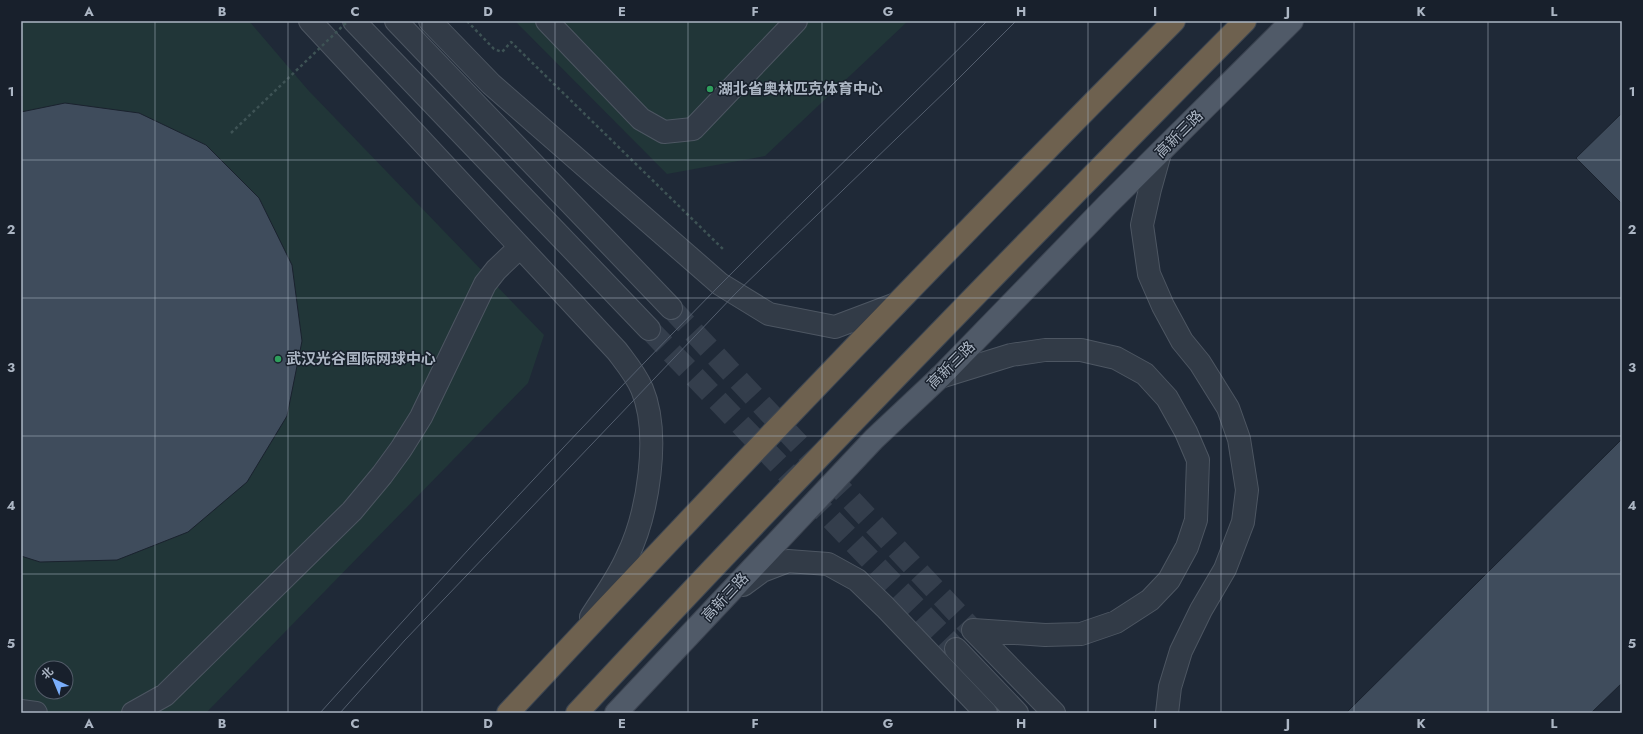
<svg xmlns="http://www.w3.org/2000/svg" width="1643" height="734" viewBox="0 0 1643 734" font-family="Jost,'Noto Sans SC',sans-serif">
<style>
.green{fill:#213638;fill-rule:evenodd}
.building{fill:#3f4c5c;stroke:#1a222e}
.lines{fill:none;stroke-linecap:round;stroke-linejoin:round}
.minor-tunnel{stroke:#343e4c;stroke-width:22;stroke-dasharray:22 11;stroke-linecap:butt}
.minor-casing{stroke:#4d5662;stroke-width:24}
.major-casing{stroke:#3c4451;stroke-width:24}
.highway-casing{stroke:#3d4652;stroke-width:24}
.path{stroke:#3e5355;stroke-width:2.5;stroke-dasharray:3 3;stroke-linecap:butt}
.minor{stroke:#323b47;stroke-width:22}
.major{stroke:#505a68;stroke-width:22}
.highway{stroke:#6e614f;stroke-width:22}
.tram{stroke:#545f6f;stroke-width:1}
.path-bridge{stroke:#3e5355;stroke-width:2.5;stroke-dasharray:3 3;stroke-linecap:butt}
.grid{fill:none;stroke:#acb6c4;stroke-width:1;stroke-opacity:0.55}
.leisure-dot{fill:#2e9e5b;stroke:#18202c;stroke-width:1.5}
.labels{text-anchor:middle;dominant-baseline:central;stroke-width:3;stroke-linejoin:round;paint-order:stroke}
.poi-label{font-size:15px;font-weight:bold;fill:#acb6c4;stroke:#18202c;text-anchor:start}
.street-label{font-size:15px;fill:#acb6c4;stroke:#18202c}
.neatline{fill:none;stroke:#acb6c4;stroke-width:1.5}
.grid-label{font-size:13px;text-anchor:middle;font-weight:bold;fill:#acb6c4}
</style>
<rect width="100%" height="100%" fill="#1f2937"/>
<path class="green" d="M 21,21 L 249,21 L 308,90 L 544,335 L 528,383 L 206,713 L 21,713 ZM 42,668 L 66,668 L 66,692 L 42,692 Z
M 515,21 L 908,21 L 765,156 L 667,174 Z"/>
<path class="building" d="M 65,103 L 139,113 L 206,145 L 259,198 L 292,265 L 302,341 L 287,416 L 247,482 L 188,532 L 117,560 L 40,562 L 21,556 L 21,112 Z
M 1622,113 L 1622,204 L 1576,158 Z
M 1622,439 L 1622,683 L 1591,713 L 1346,713 Z"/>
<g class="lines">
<path class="minor-tunnel" d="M 671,308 L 973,630
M 649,329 L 956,649"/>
<g class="minor-casing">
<path id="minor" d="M 310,21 L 617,351 C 626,363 636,375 642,389 C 661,434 648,514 627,557 C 618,578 603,598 591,617
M 354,21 L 649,329
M 396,21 L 671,308
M 430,21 L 491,84 L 720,284 L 769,314 L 835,327 L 896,304
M 547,21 L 641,119 L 664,132 L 693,129 L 796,21
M 1160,153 L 1150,189 L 1142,225 L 1149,274 L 1163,306 L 1182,341 L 1200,363 L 1228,408 L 1239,439 L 1247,490 L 1243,522 L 1225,569 L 1201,610 L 1181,651 L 1170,687 L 1167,713
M 940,377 L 1011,355 L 1045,350 L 1081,350 L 1116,358 L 1145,374 L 1167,398 L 1186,432 L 1198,460 L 1196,520 L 1187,547 L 1169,580 L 1150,600 L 1116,622 L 1081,634 L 1045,635 L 973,630
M 743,585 L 762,571 L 788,561 L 828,564 L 857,580 L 885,607 L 986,713
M 973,630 L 1054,713
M 956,649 L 1017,713
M 21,711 L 36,713
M 133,713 L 165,695 L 352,511 L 382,475 L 401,449 L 421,417 L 485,284 L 496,270 L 520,247"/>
</g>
<g class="major-casing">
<path id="major" d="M 616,713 L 874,439 L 940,377 L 1107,205 L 1292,21"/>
</g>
<g class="highway-casing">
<path id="highway" d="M 508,713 C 726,479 948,248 1174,21
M 577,713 C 796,478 1019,249 1245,21"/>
</g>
<path class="path" d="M 467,21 L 494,49 L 502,52 L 511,42 L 725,251"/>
<use href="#minor" class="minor"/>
<use href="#major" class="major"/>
<use href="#highway" class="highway"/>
<path class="tram" d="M 320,713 C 450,568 582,425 719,286 C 807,196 898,110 987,21
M 340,713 L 405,640 L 736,293 L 951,86 L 1016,21"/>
<path class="path-bridge" d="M 231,133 L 348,21"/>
</g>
<path class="grid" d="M 155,21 L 155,713M 288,21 L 288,713M 422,21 L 422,713M 555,21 L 555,713M 688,21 L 688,713M 822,21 L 822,713M 955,21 L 955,713M 1088,21 L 1088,713M 1221,21 L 1221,713M 1354,21 L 1354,713M 1488,21 L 1488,713M 21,160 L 1622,160M 21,298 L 1622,298M 21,436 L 1622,436M 21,574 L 1622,574"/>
<g class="leisure-dot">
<circle cx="710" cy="89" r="4"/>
<circle cx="278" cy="359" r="4"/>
</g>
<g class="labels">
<g class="poi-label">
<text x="718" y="89">湖北省奥林匹克体育中心</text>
<text x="286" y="359">武汉光谷国际网球中心</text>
</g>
<g class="street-label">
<text transform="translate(1179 134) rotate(-45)">高新三路</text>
<text transform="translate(951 365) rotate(-45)">高新三路</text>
<text transform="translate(725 597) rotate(-47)">高新三路</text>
</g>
</g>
<rect width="1643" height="734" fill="none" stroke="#18202c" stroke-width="44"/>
<g transform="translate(54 680) rotate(316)"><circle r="19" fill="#18202c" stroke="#535c69"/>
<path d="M0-3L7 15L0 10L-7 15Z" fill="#7aaefb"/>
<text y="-6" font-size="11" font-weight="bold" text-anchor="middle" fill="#acb6c4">北</text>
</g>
<rect x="22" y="22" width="1599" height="690" class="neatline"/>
<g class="grid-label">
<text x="89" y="16">A</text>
<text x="222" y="16">B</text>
<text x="355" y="16">C</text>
<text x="488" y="16">D</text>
<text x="622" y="16">E</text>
<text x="755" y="16">F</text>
<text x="888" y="16">G</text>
<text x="1021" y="16">H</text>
<text x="1155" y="16">I</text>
<text x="1288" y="16">J</text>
<text x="1421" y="16">K</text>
<text x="1554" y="16">L</text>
<text x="11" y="96">1</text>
<text x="1632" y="96">1</text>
<text x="11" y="234">2</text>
<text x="1632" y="234">2</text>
<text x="11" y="372">3</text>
<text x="1632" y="372">3</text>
<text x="11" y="510">4</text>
<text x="1632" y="510">4</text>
<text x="11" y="648">5</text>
<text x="1632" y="648">5</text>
<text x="89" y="728">A</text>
<text x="222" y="728">B</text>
<text x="355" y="728">C</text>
<text x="488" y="728">D</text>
<text x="622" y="728">E</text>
<text x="755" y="728">F</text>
<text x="888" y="728">G</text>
<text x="1021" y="728">H</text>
<text x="1155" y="728">I</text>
<text x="1288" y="728">J</text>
<text x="1421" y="728">K</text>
<text x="1554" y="728">L</text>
</g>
</svg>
